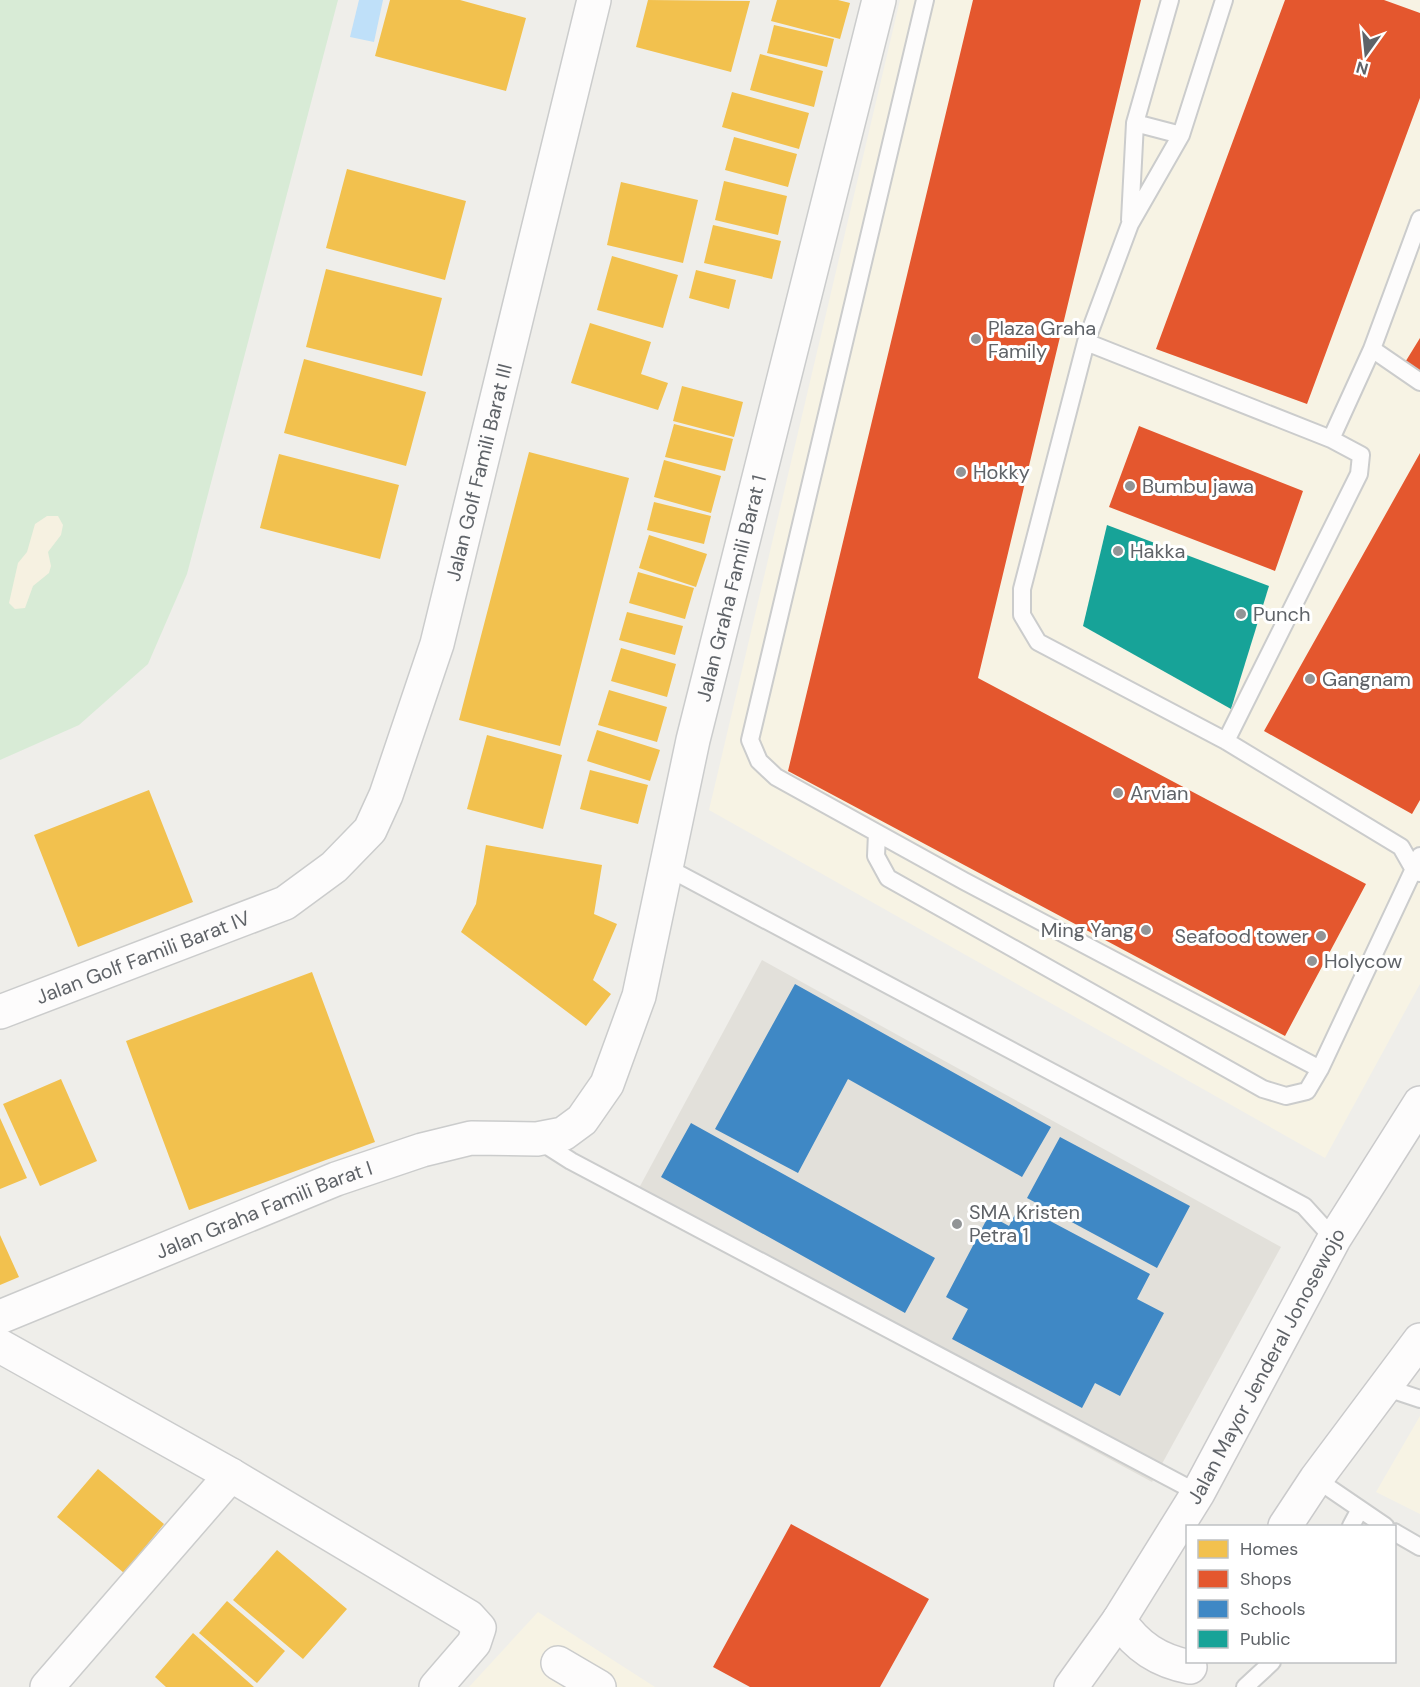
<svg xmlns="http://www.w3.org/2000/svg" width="1420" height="1687" viewBox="0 0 1420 1687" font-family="'DM Sans',sans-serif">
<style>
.commercial{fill:#f7f3e4}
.education{fill:#e2e0da}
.green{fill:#d8ebd6}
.sand{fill:#f6f1e1}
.water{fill:#bfe0f9}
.homes{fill:#f2c14e}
.shops{fill:#e4572e}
.schools{fill:#3f88c5}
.public{fill:#17a398}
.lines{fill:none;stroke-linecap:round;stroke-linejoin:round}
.service-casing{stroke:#cbcccc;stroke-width:20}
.minor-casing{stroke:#cbcccc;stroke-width:36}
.secondary-casing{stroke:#cacacb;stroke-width:36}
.service{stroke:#fdfcfc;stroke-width:16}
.minor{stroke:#fdfcfc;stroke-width:33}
.secondary{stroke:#fdfcfc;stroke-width:33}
.poi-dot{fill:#919496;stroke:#fff;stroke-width:2}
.labels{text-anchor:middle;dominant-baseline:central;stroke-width:6;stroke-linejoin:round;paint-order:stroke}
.poi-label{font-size:20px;fill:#5f6368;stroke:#fff;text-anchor:start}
.street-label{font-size:20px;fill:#5f6368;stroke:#fff}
</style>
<rect width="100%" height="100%" fill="#efeeea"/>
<path class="commercial" d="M 900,0 L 1420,0 L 1420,984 L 1325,1158 L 709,810 Z
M 1420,1416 L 1420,1514 L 1376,1492 Z
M 538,1612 L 655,1687 L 469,1687 Z"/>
<path class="education" d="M 762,960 L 1281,1247 L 1152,1482 L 632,1201 Z"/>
<path class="green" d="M 0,0 L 338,0 L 187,574 L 148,664 L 79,725 L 0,760 Z"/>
<path class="sand" d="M 47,516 L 58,516 L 63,525 L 61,535 L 48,552 L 51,566 L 49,573 L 33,586 L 25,608 L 15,609 L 9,603 L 18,563 L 27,552 L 35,524 Z"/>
<path class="water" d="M 359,0 L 383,0 L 374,42 L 350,37 Z"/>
<path class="homes" d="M 390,0 L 460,0 L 526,18 L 506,91 L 375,56 Z
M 648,0 L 750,1 L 731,72 L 636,47 Z
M 777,0 L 838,0 L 850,3 L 840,39 L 771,21 Z
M 774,25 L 834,39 L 827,67 L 767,53 Z
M 760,54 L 823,71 L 814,107 L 750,90 Z
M 732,92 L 809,113 L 799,149 L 722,127 Z
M 734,137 L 797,154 L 788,187 L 725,170 Z
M 347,169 L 466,201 L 445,280 L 326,248 Z
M 724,181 L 787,196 L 778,235 L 715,220 Z
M 621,182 L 698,200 L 683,263 L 607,245 Z
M 713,225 L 781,241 L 772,279 L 704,263 Z
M 612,256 L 678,275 L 663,328 L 597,310 Z
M 326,269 L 442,298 L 422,376 L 306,347 Z
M 696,270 L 736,280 L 729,309 L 689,298 Z
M 590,323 L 651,342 L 641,374 L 668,383 L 658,410 L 571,383 Z
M 304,359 L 426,392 L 406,466 L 284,433 Z
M 682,386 L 743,402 L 734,437 L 673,421 Z
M 674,424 L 733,439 L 725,471 L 665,457 Z
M 529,452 L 629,478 L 560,746 L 459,720 Z
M 279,454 L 399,485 L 380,559 L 260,528 Z
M 664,460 L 721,476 L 711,513 L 654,497 Z
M 654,502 L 711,516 L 704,544 L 647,530 Z
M 649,535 L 707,554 L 696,587 L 639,568 Z
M 638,572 L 694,588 L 685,619 L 629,603 Z
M 627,612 L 683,626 L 675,655 L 619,640 Z
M 621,648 L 676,664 L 667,697 L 611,681 Z
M 609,690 L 667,707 L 657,742 L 598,725 Z
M 597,730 L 660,750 L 650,781 L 587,761 Z
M 487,735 L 562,755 L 543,829 L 467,809 Z
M 590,770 L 648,785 L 638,824 L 580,809 Z
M 149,790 L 193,902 L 78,947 L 34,835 Z
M 486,845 L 602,865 L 594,914 L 617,924 L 593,980 L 611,994 L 586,1026 L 461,932 L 476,904 Z
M 312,972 L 375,1142 L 189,1210 L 126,1041 Z
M 61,1079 L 97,1161 L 40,1186 L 3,1104 Z
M 0,1118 L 27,1178 L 0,1189 Z
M 0,1235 L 19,1277 L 0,1285 Z
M 98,1469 L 164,1524 L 124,1573 L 57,1517 Z
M 277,1550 L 347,1609 L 303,1659 L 233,1600 Z
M 227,1601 L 285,1651 L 257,1683 L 199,1633 Z
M 193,1633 L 254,1687 L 166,1687 L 155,1677 Z"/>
<path class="shops" d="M 973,0 L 1141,0 L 978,678 L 1366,884 L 1285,1036 L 788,771 Z
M 1285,0 L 1384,0 L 1420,13 L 1420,98 L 1307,404 L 1156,349 Z
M 1420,338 L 1420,373 L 1404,364 Z
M 1139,426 L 1303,491 L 1275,571 L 1109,507 Z
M 1420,453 L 1420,800 L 1412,814 L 1264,731 Z
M 791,1524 L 929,1599 L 880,1687 L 750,1687 L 713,1667 Z"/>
<path class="schools" d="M 795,984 L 1051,1127 L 1022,1177 L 848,1079 L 798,1173 L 715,1129 Z
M 691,1123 L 935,1258 L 905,1313 L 661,1177 Z
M 1060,1137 L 1190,1206 L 1157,1268 L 1027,1198 Z
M 1020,1205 L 1150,1274 L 1137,1299 L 1164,1313 L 1120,1396 L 1095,1383 L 1082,1408 L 952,1339 L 968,1309 L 946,1297 L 989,1215 L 1009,1226 Z"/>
<path class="public" d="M 1107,525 L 1269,586 L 1231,709 L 1083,626 Z"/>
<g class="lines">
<g class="service-casing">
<path id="service" d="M 925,0 L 750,740 L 759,761 L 776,777 L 964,881 L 1320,1069
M 1224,0 L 1181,135 L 1130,224 L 1086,342 L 1022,589 L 1022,615 L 1038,642 L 1226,741 L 1401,847 L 1413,868 L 1420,873
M 1135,123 L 1181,135
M 1420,219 L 1372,349 L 1420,382
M 1130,220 L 1135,123 L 1170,0
M 1086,342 L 1331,439
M 1226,741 L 1359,474 L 1361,455 L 1331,439 L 1372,349
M 877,833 L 876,856 L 888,878 L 1263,1089 L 1286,1096 L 1307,1091 L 1320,1069 L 1420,856
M 666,867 L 1304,1206 L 1334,1239
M 538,1140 L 571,1161 L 1198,1493
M 1384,1387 L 1420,1399
M 1316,1479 L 1385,1526
M 1351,1526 L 1359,1511
M 1394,1532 L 1420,1547
M 1245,1687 L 1272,1662"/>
</g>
<g class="minor-casing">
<g id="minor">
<path id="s1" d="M 0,1012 L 285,903 L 334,867 L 370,830 L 386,795 L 437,644 L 594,0"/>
<path id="s2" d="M 0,1317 L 336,1179 L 422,1150 L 471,1138 L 537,1139 L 563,1134 L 582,1120 L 607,1084 L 639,996 L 693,740 L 879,0"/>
<path d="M 0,1346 L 231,1475 L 469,1617 L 479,1628 L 474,1643 L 436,1687"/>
<path d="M 558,1663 L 599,1687"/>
<path d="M 47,1687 L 231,1475"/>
</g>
</g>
<g class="secondary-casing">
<g id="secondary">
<path d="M 1285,1526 L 1316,1479 L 1420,1340"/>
<path d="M 1119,1620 C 1137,1647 1159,1661 1190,1667"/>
<path id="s3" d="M 1071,1687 L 1119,1620 L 1198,1493 L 1334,1239 L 1420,1103"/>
</g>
</g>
<use href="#service" class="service"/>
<use href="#minor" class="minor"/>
<use href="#secondary" class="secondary"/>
</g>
<g class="poi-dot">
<circle cx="976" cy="339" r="6"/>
<circle cx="961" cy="472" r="6"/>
<circle cx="1130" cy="486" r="6"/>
<circle cx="1118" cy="551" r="6"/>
<circle cx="1241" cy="614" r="6"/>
<circle cx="1310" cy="679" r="6"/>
<circle cx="1118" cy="793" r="6"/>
<circle cx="1146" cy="930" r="6"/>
<circle cx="1321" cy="936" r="6"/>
<circle cx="1312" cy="961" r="6"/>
<circle cx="957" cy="1224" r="6"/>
</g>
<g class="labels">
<g class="poi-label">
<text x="988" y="328">Plaza Graha<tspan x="988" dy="23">Family</tspan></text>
<text x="973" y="472">Hokky</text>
<text x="1142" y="486">Bumbu jawa</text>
<text x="1130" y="551">Hakka</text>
<text x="1253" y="614">Punch</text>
<text x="1322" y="679">Gangnam</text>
<text x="1130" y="793">Arvian</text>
<text x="1134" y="930" text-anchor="end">Ming Yang</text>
<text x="1309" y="936" text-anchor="end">Seafood tower</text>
<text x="1324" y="961">Holycow</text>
<text x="969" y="1212">SMA Kristen<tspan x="969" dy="23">Petra 1</tspan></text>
</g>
<g class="street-label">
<text stroke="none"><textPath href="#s1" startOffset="792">Jalan Golf Famili Barat III</textPath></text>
<text stroke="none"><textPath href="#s2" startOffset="1176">Jalan Graha Famili Barat 1</textPath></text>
<text stroke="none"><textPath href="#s1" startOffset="153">Jalan Golf Famili Barat IV</textPath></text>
<text stroke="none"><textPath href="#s2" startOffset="285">Jalan Graha Famili Barat I</textPath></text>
<text stroke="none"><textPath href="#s3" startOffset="376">Jalan Mayor Jenderal Jonosewojo</textPath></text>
</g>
</g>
<rect x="1186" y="1525" width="210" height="138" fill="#ffffff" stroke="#bfc1c3" stroke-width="1.5"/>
<rect x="1198" y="1540" width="30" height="18" fill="#f2c14e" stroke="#bfc1c3" stroke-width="1.5"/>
<text x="1240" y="1555" font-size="18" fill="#5f6368">Homes</text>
<rect x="1198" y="1570" width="30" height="18" fill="#e4572e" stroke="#bfc1c3" stroke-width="1.5"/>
<text x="1240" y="1585" font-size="18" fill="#5f6368">Shops</text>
<rect x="1198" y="1600" width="30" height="18" fill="#3f88c5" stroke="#bfc1c3" stroke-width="1.5"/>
<text x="1240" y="1615" font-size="18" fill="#5f6368">Schools</text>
<rect x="1198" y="1630" width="30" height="18" fill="#17a398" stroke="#bfc1c3" stroke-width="1.5"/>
<text x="1240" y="1645" font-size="18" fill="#5f6368">Public</text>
<g transform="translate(1366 54) rotate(195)" stroke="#ffffff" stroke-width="4.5" paint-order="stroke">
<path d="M0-4.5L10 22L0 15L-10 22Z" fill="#5f6368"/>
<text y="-9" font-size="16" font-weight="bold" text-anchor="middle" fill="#5f6368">N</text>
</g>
</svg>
